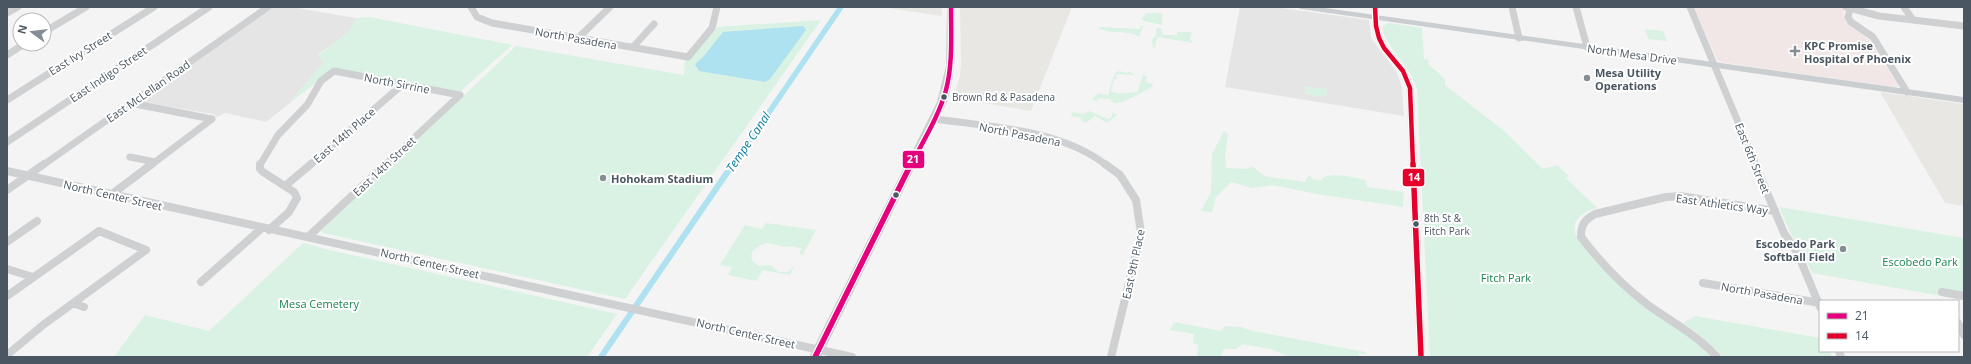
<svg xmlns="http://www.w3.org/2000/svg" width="1971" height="364" viewBox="0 0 1971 364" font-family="'Open Sans',sans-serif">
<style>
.commercial{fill:#e8e7e3}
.education{fill:#e6e5e6}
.medical{fill:#f1e7e6}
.green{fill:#d9f2e3}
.water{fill:#aee2f0}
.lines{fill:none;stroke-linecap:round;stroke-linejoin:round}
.canal-far1{stroke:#aee2f0;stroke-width:5.5}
.canal{stroke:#aee2f0;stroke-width:6}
.minor-far1{stroke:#ced0d2;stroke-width:7}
.minor{stroke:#ced0d2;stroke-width:8}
.major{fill:#caced1;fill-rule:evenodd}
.bus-1-far1-casing{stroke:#fff;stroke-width:7}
.bus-1-casing{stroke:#fff;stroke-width:8}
.bus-2-far1-casing{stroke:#fff;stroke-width:7}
.bus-2-casing{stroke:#fff;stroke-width:8}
.bus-1-far1{stroke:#e5007d;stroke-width:4.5}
.bus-1{stroke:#e5007d;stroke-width:5.5}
.bus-2-far1{stroke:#e4002b;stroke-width:4.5}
.bus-2{stroke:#e4002b;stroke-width:5.5}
.poi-dot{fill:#868d94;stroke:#fff;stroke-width:1.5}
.bus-dot{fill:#4a5661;stroke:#fff;stroke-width:1.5}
.labels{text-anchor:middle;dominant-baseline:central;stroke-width:4;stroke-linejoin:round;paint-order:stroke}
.bus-label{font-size:10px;fill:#4a5661;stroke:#fff;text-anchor:start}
.street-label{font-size:11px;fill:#4a5661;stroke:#fff}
.poi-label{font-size:11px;font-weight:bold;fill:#4a5661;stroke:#fff;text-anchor:start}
.park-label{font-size:11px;fill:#17864f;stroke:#fff}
.water-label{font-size:12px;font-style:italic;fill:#0c7c9b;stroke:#fff}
.line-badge{stroke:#fff;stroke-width:1.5}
.badge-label{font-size:11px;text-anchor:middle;font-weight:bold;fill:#fff}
</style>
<rect width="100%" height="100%" fill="#f4f4f4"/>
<path class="commercial" d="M 882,7 L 942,7 L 942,16 Z
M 960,7 L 1072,7 L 1031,111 L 953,98 L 960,76 L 961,63 Z
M 1880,92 L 1964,104 L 1964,206 L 1945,203 Z"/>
<path class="education" d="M 272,7 L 291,7 L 356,18 L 351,30 L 318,55 L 324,62 L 290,102 L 291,102 L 266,122 L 225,113 L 217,117 L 213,114 L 140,102 Z
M 1240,7 L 1274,7 L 1369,20 L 1371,38 L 1396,71 L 1402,87 L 1404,116 L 1225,87 Z"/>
<path class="medical" d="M 1694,7 L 1841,7 L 1844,9 L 1843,14 L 1845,19 L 1871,42 L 1899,86 L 1893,87 L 1720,62 L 1717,60 Z"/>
<path class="green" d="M 1146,13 L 1162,13 L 1162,25 L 1144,21 L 1142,19 Z
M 369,17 L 512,45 L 461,91 L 330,72 L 291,102 L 290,102 L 324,62 L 318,56 L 350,30 L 356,18 Z
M 821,20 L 625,299 L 323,233 L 321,231 L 516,46 L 684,75 L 685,60 L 693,56 L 717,27 Z
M 1388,23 L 1422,28 L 1424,59 L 1429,60 L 1428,64 L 1445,79 L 1445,85 L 1503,130 L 1543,169 L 1557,165 L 1569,176 L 1566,178 L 1597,208 C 1575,214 1566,227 1584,247 L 1693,338 L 1711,357 L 1430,357 L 1417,89 C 1410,63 1387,51 1382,27 Z
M 1141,26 L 1143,26 L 1139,37 C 1134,32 1118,32 1111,32 C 1107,32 1103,29 1099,29 L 1100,27 L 1140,29 Z
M 1157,28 L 1161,28 L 1163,35 L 1177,35 L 1177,32 L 1192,32 L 1190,39 L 1193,43 L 1158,37 L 1155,45 L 1156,47 L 1151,48 L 1154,46 L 1152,44 L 1152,40 L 1157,34 L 1156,31 Z
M 1645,29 L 1663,31 L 1667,41 L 1648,39 Z
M 1119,71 L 1128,73 L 1128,71 L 1133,74 L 1133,75 L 1117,74 L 1116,78 L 1119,79 L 1114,79 L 1111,91 C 1121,96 1129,92 1137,92 L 1143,75 L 1147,76 L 1146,82 L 1154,85 C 1147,90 1121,105 1115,103 C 1112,103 1111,101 1110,99 L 1098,98 L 1096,101 L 1092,100 L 1095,95 L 1098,95 L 1097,93 L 1108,95 L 1115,73 Z
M 1305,86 L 1327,89 L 1326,97 L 1305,94 Z
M 1089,111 L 1108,119 L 1112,117 L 1112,112 L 1117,115 L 1107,123 L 1095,116 L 1086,123 L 1080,120 L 1082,118 L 1071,116 L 1072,112 L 1084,114 Z
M 1224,131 L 1228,134 L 1225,157 L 1226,168 L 1246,169 L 1252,166 L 1264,176 L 1305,182 L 1309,175 L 1313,179 L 1321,181 L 1323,177 C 1337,173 1352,177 1365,180 L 1367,187 L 1404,192 L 1403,207 L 1317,194 L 1273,185 L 1252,188 L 1231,182 L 1216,197 L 1212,212 L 1201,211 L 1211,192 L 1212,154 Z
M 1779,207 L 1964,238 L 1964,300 L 1812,273 L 1804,255 L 1791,234 Z
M 766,223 L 816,230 L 802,256 L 799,252 L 802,249 C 794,245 789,248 781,246 C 767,242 764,241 753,251 L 751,256 L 753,262 L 759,266 L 770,265 L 779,272 L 787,272 L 795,266 L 790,275 L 763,270 L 756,281 L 728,275 L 732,267 L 720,265 L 745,225 L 762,229 Z
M 303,243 L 325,249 L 617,314 L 587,357 L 114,357 L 145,315 L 209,331 Z
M 1695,316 L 1820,338 L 1820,351 L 1830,351 L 1832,357 L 1724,357 L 1706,340 L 1684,323 Z
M 1174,322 L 1221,331 L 1225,326 L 1241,327 L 1253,331 L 1365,352 L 1367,355 L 1359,353 L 1359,357 L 1290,357 L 1271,349 L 1242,344 L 1236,349 L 1224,349 L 1220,357 L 1197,357 L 1198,345 L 1193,343 L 1194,334 L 1170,330 Z"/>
<path class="water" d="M 803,26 L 806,30 L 770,79 L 765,82 L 699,71 L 695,64 L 703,57 L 723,32 Z"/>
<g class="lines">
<path class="canal-far1" d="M 733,165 L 841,7"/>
<path class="canal" d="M 601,357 L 733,164"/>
<path class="minor-far1" d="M 471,7 L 477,17 L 492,23 L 688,57 L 712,28 L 717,7
M 1375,7 L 1376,26 L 1379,38 L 1384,48 L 1403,71 L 1410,88 L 1413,165
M 1512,7 L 1519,38
M 1576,7 L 1587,47
M 1690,7 L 1756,165
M 1846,7 L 1879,16 L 1964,26
M 1904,7 L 1913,20
M 1850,9 L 1848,17 L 1851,22 L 1873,37 L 1907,92
M 7,13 L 18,7
M 44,32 L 86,7
M 578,38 L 610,7
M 633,47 L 654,24
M 7,55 L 24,44
M 7,100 L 154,7
M 130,103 L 212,119
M 935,119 C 991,127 1060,129 1106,165
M 7,142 L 209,7
M 130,157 L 155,162
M 43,165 L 268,7
M 151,165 L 212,119
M 260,165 L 278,135 L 307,105 L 321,81 L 334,71 L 460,95
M 310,165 L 403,84
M 385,165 L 460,95"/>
<path class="minor" d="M 260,164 L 260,169 L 263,172 L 294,192 L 297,198 L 289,212 L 269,230
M 1105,164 L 1120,175 L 1136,200 L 1141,233 L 1111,357
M 1413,164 L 1421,357
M 1755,164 L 1784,233 L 1798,254 L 1820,307
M 7,171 L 852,357
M 285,186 L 311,164
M 7,190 L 44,164
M 112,194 L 152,164
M 308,237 L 386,164
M 7,242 L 37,221
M 7,269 L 33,277
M 201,282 L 262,228
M 1703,283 L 1820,303
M 1942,292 L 1964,296
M 7,296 L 99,231 L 146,250
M 73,303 L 84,307
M 1958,323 L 1964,335
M 1839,351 L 1841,357
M 7,355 L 43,325 L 146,250
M 1717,357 C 1697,335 1672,322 1648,305 C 1623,286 1600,262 1581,237 C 1581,225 1584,220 1595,214 L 1666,197 L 1680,196 L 1775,211"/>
<path class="major" d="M 947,7 L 955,7 C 955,40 957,70 947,102 L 821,357 L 809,357 L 937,102 L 946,66 Z
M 1297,7 L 1318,7 L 1964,97 L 1964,103 L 1301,9 Z"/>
<g class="bus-1-far1-casing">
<path id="bus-1-far1" d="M 911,165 C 923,141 939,116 946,90 C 953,63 951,34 951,7"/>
</g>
<g class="bus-1-casing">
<path id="bus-1" d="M 815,357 L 911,164"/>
</g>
<g class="bus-2-far1-casing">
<path id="bus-2-far1" d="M 1375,7 L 1376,26 L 1379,38 L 1384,48 L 1403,71 L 1410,88 L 1413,165"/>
</g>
<g class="bus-2-casing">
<path id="bus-2" d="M 1413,164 L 1421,357"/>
</g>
<use href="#bus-1-far1" class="bus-1-far1"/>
<use href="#bus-1" class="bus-1"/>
<use href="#bus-2-far1" class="bus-2-far1"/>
<use href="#bus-2" class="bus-2"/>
</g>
<g class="poi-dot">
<path d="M1793 45h4v4h4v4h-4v4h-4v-4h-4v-4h4z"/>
<circle cx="1587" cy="78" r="4"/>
<circle cx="603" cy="178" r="4"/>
<circle cx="1843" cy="249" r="4"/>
</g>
<g class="bus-dot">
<circle cx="944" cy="97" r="3.5"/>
<circle cx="896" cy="195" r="3.5"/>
<circle cx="1416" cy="224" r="3.5"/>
</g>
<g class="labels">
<g class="bus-label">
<text x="952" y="97">Brown Rd &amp; Pasadena</text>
<text x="1424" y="218">8th St &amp;<tspan x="1424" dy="13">Fitch Park</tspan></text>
</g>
<g class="street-label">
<text transform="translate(576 38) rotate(10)">North Pasadena</text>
<text transform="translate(80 53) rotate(-32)">East Ivy Street</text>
<text transform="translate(1632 54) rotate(8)">North Mesa Drive</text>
<text transform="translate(108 74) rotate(-34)">East Indigo Street</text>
<text transform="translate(397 83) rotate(11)">North Sirrine</text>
<text transform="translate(148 91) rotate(-35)">East McLellan Road</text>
<text transform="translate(1020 134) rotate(11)">North Pasadena</text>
<text transform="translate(344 135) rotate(-41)">East 14th Place</text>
<text transform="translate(1753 158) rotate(68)">East 6th Street</text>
<text transform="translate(384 166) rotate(-43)">East 14th Street</text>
<text transform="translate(113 195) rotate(13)">North Center Street</text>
<text transform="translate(1722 204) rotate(8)">East Athletics Way</text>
<text transform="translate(430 263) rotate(13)">North Center Street</text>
<text transform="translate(1133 264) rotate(-78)">East 9th Place</text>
<text transform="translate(1762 293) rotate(10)">North Pasadena</text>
<text transform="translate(746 333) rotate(13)">North Center Street</text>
</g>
<g class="poi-label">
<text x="1804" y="45">KPC Promise<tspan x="1804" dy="13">Hospital of Phoenix</tspan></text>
<text x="1595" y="72">Mesa Utility<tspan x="1595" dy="13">Operations</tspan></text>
<text x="611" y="178">Hohokam Stadium</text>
<text x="1835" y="243" text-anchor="end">Escobedo Park<tspan x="1835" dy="13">Softball Field</tspan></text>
</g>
<g class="park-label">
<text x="1920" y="261">Escobedo Park</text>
<text x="1506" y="277">Fitch Park</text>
<text x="319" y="303">Mesa Cemetery</text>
</g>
<g class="water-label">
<text transform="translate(748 142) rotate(-56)">Tempe Canal</text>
</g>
</g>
<g class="line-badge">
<rect x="902" y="150" width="23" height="19" rx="4" fill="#e5007d"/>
<rect x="1402" y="168" width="23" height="19" rx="4" fill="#e4002b"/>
</g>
<g class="badge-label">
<text x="913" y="163">21</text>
<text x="1414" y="181">14</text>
</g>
<rect width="1971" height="364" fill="none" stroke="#4a5661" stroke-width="16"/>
<rect x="1819" y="300" width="140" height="52" fill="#ffffff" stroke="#b7bbc0"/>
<rect x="1827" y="313" width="20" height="6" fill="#e5007d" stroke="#b7bbc0"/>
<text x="1855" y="320" font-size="12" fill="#4a5661">21</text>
<rect x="1827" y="333" width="20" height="6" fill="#e4002b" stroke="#b7bbc0"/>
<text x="1855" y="340" font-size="12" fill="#4a5661">14</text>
<g transform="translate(32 32) rotate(285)"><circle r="19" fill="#ffffff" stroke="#b7bbc0"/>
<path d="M0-3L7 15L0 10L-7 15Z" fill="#868d94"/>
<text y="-6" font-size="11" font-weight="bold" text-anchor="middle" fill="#4a5661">N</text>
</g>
</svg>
